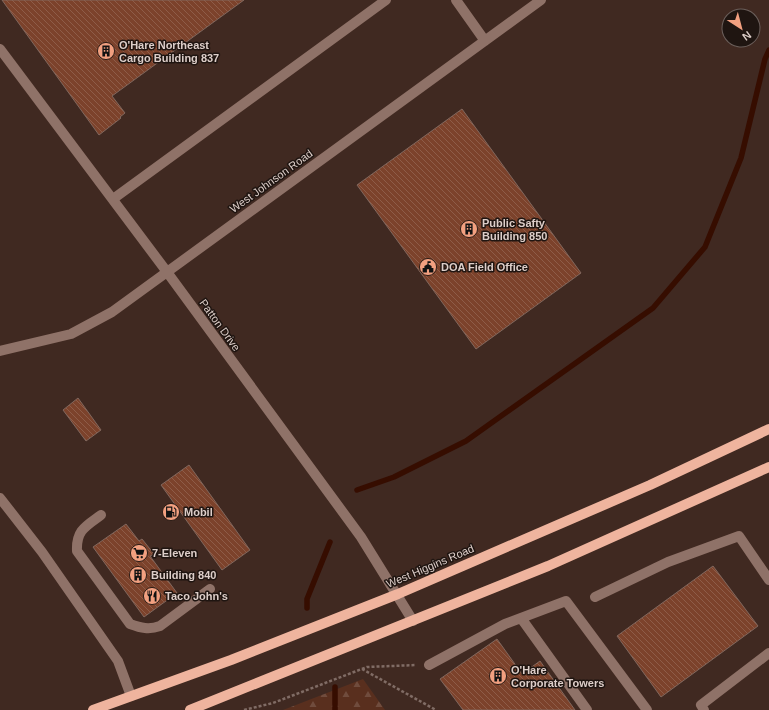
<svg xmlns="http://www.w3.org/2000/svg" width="769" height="710" viewBox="0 0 769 710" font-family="Arial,sans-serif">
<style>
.forest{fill:url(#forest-firs)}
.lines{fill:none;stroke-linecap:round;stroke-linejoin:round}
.stream{stroke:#360d00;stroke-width:5.5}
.building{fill:url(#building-back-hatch);stroke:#81675d}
.path{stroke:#806c65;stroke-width:2.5;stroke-dasharray:3 2;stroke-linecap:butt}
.minor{stroke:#8f7268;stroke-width:10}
.major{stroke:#efb49e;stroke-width:10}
.labels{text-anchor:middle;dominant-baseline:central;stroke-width:3;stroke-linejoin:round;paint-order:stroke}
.poi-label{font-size:11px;font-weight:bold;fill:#ddcec9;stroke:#1f1511;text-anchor:start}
.street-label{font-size:11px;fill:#ddcec9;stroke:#1f1511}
</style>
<defs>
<pattern id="forest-firs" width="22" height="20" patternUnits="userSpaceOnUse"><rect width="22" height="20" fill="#592f1e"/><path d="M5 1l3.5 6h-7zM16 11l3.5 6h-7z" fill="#704c3d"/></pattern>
<pattern id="building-back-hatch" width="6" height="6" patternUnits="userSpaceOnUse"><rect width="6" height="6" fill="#7c422b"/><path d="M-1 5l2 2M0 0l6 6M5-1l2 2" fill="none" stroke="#8e5c48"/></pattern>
</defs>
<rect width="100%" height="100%" fill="#402921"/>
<path class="forest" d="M 363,679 L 385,710 L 283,710 Z"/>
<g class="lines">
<path class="stream" d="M 357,490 L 394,477 L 466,441 L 653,308 L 705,247 L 741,158 L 765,59 L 769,50
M 307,608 L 307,599 L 330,542
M 335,687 L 335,710"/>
</g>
<path class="building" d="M 2,0 L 244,0 L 112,96 L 125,113 L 120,117 L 121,118 L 99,135 Z
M 462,109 L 581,273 L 476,349 L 357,185 Z
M 78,398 L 101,430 L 86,441 L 63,410 Z
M 189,465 L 250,550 L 222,570 L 161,485 Z
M 126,524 L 139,541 L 142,539 L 154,554 L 150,556 L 177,593 L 144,617 L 93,547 Z
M 713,566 L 758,626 L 661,697 L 617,636 Z
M 497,639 L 522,674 L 540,661 L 575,710 L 463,710 L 440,679 Z"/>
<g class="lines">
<path class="path" d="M 362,669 L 436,710
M 244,710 L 273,703 L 367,667 L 416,665"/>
<path class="minor" d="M 456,0 L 485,41
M 0,49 L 167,272 L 361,537 L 413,621
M 113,199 L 386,0
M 0,351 L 71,334 L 112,312 L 541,0
M 0,498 L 42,552 L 118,661 L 131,696
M 101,515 C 86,526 76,530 77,551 L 130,624 C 141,628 149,630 160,626 L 210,589
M 595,597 L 668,562 L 739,536 L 769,580
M 521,618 L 587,710
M 429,665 L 505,624 L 566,601 L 647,710
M 704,710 L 701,705 L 769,653"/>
<path class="major" d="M 93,710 L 231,660 L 398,594 L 650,485 L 769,429
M 190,710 L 548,566 L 769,467"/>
</g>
<defs>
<g id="building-disc" transform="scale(0.9)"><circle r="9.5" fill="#f2a080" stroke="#1f1511"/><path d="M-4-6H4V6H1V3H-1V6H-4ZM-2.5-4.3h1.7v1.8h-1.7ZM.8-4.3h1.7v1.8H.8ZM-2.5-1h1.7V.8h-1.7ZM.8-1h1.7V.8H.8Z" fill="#111"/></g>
<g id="civic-disc" transform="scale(0.9)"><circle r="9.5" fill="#f2a080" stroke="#1f1511"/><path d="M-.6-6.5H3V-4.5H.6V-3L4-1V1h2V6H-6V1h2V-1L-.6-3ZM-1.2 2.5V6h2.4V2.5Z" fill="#111"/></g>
<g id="fuel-disc" transform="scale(0.9)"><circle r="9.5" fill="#f2a080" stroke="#1f1511"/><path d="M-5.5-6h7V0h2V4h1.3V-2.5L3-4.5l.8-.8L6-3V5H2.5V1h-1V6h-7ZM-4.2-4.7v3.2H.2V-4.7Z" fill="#111"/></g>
<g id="supermarket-disc" transform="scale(0.9)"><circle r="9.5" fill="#f2a080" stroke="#1f1511"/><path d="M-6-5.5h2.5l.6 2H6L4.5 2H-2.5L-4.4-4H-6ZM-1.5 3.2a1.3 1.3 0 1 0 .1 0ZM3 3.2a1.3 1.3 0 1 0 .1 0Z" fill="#111"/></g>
<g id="restaurant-disc" transform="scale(0.9)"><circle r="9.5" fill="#f2a080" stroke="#1f1511"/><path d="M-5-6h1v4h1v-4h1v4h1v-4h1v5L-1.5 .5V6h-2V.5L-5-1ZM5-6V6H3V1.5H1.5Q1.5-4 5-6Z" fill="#111"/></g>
</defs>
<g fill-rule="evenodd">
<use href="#building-disc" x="106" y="51"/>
<use href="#building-disc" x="469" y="229"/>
<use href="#civic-disc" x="428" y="267"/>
<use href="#fuel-disc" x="171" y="512"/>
<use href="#supermarket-disc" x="139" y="553"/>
<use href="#building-disc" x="138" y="575"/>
<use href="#restaurant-disc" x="152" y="596"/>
<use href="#building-disc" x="498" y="676"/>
</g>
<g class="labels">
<g class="poi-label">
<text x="119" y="45">O'Hare Northeast<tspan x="119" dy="13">Cargo Building 837</tspan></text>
<text x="482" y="223">Public Safty<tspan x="482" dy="13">Building 850</tspan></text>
<text x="441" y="267">DOA Field Office</text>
<text x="184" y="512">Mobil</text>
<text x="152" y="553">7-Eleven</text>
<text x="151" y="575">Building 840</text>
<text x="165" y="596">Taco John's</text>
<text x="511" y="670">O'Hare<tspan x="511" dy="13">Corporate Towers</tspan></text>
</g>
<g class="street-label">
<text transform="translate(271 181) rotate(-36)">West Johnson Road</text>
<text transform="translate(220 325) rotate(54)">Patton Drive</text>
<text transform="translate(430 566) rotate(-23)">West Higgins Road</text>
</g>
</g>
<g transform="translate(741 28) rotate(144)"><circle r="19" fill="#1f1511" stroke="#6b5f5b"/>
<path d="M0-3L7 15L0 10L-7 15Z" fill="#f2a080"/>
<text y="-6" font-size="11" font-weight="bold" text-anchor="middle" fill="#ddcec9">N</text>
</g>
</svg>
